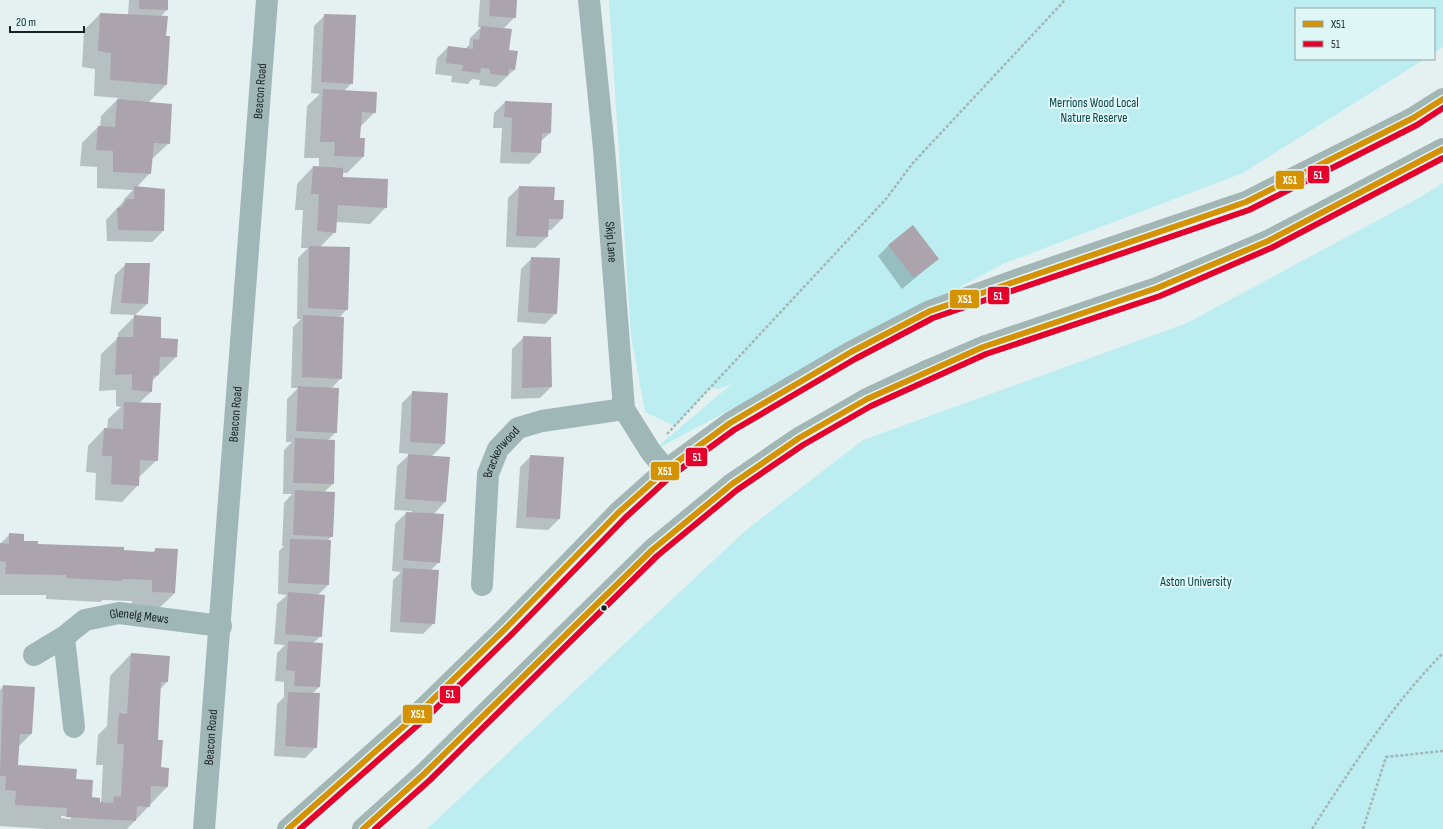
<svg xmlns="http://www.w3.org/2000/svg" width="1443" height="829" viewBox="0 0 1443 829" font-family="'Sofia Sans Condensed',sans-serif">
<style>
.green{fill:#bcedf0}
.shadow{fill:#0003;fill-rule:evenodd}
.building{fill:#aca4ad}
.lines{fill:none;stroke-linecap:round;stroke-linejoin:round}
.path{stroke:#a4b6b6;stroke-width:2.5;stroke-dasharray:3 2;stroke-linecap:butt}
.minor{stroke:#a0b7b8;stroke-width:22}
.highway{stroke:#a3b6b6;stroke-width:22}
.bus-1-casing{stroke:#dff6f7;stroke-width:9}
.bus-2-casing{stroke:#dff6f7;stroke-width:9}
.bus-1{stroke:#d69205;stroke-width:6}
.bus-2{stroke:#e4002b;stroke-width:6}
.bus-dot{fill:#192122;stroke:#dff6f7;stroke-width:1.5}
.labels{text-anchor:middle;dominant-baseline:central;stroke-width:4;stroke-linejoin:round;paint-order:stroke}
.street-label{font-size:13px;fill:#192122;stroke:#dff6f7}
.park-label{font-size:13px;fill:#0a4548;stroke:#dff6f7}
.line-badge{stroke:#dff6f7;stroke-width:1.5}
.badge-label{font-size:11px;text-anchor:middle;font-weight:bold;fill:#fff}
</style>
<rect width="100%" height="100%" fill="#e5f1f1"/>
<path class="green" d="M 609,0 L 1443,0 L 1443,47 L 1434,53 L 1434,9 L 1296,9 L 1296,59 L 1425,59 L 1243,173 L 1003,264 L 651,452 L 733,383 L 720,389 L 710,388 L 675,426 L 645,412 L 631,335 Z
M 1443,183 L 1443,829 L 427,829 L 745,531 L 863,440 L 1187,323 L 1419,198 Z"/>
<path class="shadow" d="M 129,0 L 168,0 L 167,10 L 160,17 L 165,37 L 166,85 L 148,103 L 169,143 L 151,160 L 150,173 L 136,188 L 163,231 L 152,242 L 107,241 L 106,220 L 123,202 L 124,199 L 133,190 L 97,188 L 97,167 L 80,166 L 82,143 L 98,127 L 100,127 L 101,116 L 119,98 L 94,96 L 95,69 L 82,67 L 84,30 L 100,14 L 128,15 Z
M 480,0 L 516,0 L 515,17 L 503,29 L 514,70 L 496,87 L 479,85 L 480,80 L 472,79 L 468,84 L 451,82 L 452,76 L 435,74 L 437,58 L 448,47 L 465,49 L 469,45 L 470,38 L 481,27 L 478,27 Z
M 325,15 L 352,83 L 344,91 L 375,112 L 360,127 L 359,139 L 364,139 L 363,157 L 347,173 L 342,173 L 342,178 L 386,207 L 370,224 L 336,222 L 335,232 L 320,247 L 347,309 L 339,318 L 341,378 L 331,389 L 336,432 L 328,440 L 333,484 L 324,492 L 332,536 L 327,541 L 328,585 L 317,596 L 321,636 L 313,643 L 319,687 L 312,694 L 316,747 L 305,758 L 274,756 L 277,704 L 284,697 L 284,682 L 275,681 L 277,653 L 285,645 L 274,644 L 277,604 L 287,595 L 278,594 L 279,551 L 284,546 L 282,546 L 284,503 L 292,494 L 283,494 L 284,450 L 292,442 L 286,442 L 287,399 L 298,388 L 291,388 L 293,327 L 301,319 L 297,319 L 298,258 L 308,248 L 301,248 L 303,210 L 295,210 L 297,184 L 313,167 L 319,168 L 319,158 L 304,158 L 307,106 L 320,94 L 311,93 L 314,26 Z
M 505,102 L 550,133 L 540,142 L 540,153 L 529,164 L 500,163 L 502,128 L 493,128 L 494,113 Z
M 519,187 L 553,201 L 562,219 L 551,230 L 547,230 L 547,237 L 535,248 L 506,247 L 508,198 Z
M 889,245 L 938,259 L 902,289 L 878,256 Z
M 532,258 L 556,313 L 545,324 L 517,322 L 521,269 Z
M 126,264 L 149,264 L 147,304 L 135,315 L 110,314 L 115,275 Z
M 135,316 L 176,357 L 151,382 L 151,392 L 139,403 L 157,460 L 139,477 L 138,485 L 122,502 L 95,500 L 96,473 L 86,472 L 88,446 L 104,429 L 107,430 L 108,419 L 121,407 L 116,406 L 116,390 L 99,391 L 101,354 L 118,338 L 118,333 Z
M 524,337 L 551,387 L 540,398 L 511,399 L 512,349 Z
M 413,392 L 444,444 L 432,456 L 449,458 L 445,502 L 433,515 L 439,562 L 431,570 L 434,623 L 423,634 L 390,632 L 393,580 L 401,572 L 392,571 L 395,524 L 406,513 L 412,513 L 412,511 L 394,510 L 397,466 L 410,454 L 399,453 L 402,403 Z
M 531,456 L 563,458 L 559,519 L 548,530 L 516,528 L 520,467 Z
M 10,534 L 22,542 L 37,545 L 152,553 L 156,549 L 175,593 L 153,614 L 131,613 L 132,601 L 103,600 L 100,602 L 46,599 L 46,595 L 0,595 L 0,544 Z
M 131,654 L 169,657 L 167,682 L 160,689 L 156,741 L 160,768 L 167,787 L 127,829 L 46,829 L 0,826 L 0,690 L 3,686 L 31,734 L 18,747 L 17,766 L 75,780 L 91,798 L 101,803 L 103,765 L 96,765 L 98,735 L 107,726 L 110,676 ZM 61,816 L 71,817 L 71,819 L 61,818 Z"/>
<path class="building" d="M 139,0 L 168,0 L 168,10 L 139,9 Z
M 490,0 L 517,0 L 516,18 L 489,16 Z
M 100,13 L 168,16 L 166,36 L 170,36 L 167,85 L 110,80 L 111,53 L 98,51 Z
M 324,14 L 356,15 L 353,84 L 321,82 Z
M 481,26 L 512,29 L 509,50 L 518,51 L 515,70 L 509,69 L 508,76 L 490,74 L 490,69 L 481,68 L 480,73 L 462,71 L 463,65 L 446,63 L 448,46 L 473,49 L 473,39 L 479,40 Z
M 323,89 L 377,92 L 376,113 L 362,112 L 360,138 L 365,138 L 364,157 L 334,156 L 335,142 L 320,142 Z
M 117,99 L 172,104 L 170,144 L 154,143 L 151,174 L 113,172 L 113,151 L 96,150 L 98,126 L 115,127 Z
M 505,101 L 552,103 L 551,133 L 542,133 L 541,153 L 511,152 L 512,118 L 504,117 Z
M 313,166 L 343,168 L 343,177 L 388,179 L 387,208 L 338,205 L 336,233 L 317,231 L 319,194 L 311,194 Z
M 134,186 L 165,189 L 164,231 L 118,230 L 117,208 L 122,207 L 126,199 L 134,199 Z
M 519,186 L 555,187 L 554,200 L 564,200 L 563,219 L 549,219 L 548,237 L 516,236 Z
M 913,225 L 939,259 L 914,278 L 888,245 Z
M 309,246 L 350,247 L 348,310 L 308,308 Z
M 531,257 L 560,258 L 557,314 L 528,312 Z
M 125,263 L 150,263 L 148,304 L 121,303 Z
M 134,315 L 161,317 L 161,338 L 178,339 L 177,357 L 160,357 L 159,375 L 153,376 L 152,392 L 132,390 L 132,374 L 115,375 L 117,337 L 133,337 Z
M 303,315 L 344,317 L 342,379 L 302,377 Z
M 523,336 L 551,337 L 552,387 L 522,388 Z
M 298,386 L 339,388 L 337,433 L 296,431 Z
M 412,391 L 448,393 L 445,444 L 410,442 Z
M 124,402 L 161,403 L 158,461 L 140,460 L 139,486 L 111,484 L 112,456 L 102,456 L 104,428 L 123,429 Z
M 295,438 L 335,440 L 334,484 L 293,483 Z
M 408,454 L 450,457 L 446,502 L 405,499 Z
M 530,455 L 564,457 L 560,519 L 526,517 Z
M 295,490 L 335,492 L 333,537 L 293,535 Z
M 406,512 L 444,514 L 440,563 L 403,560 Z
M 9,533 L 24,534 L 24,541 L 38,541 L 38,544 L 124,547 L 124,550 L 155,552 L 155,548 L 178,549 L 175,593 L 152,592 L 152,580 L 122,579 L 122,581 L 66,578 L 66,575 L 5,574 L 6,562 L 0,561 L 0,543 L 9,544 Z
M 290,539 L 331,540 L 329,585 L 288,583 Z
M 403,568 L 439,570 L 435,624 L 400,622 Z
M 288,592 L 325,595 L 322,637 L 285,634 Z
M 288,641 L 323,643 L 320,687 L 294,686 L 295,671 L 286,670 Z
M 131,653 L 170,656 L 168,682 L 161,682 L 158,740 L 163,740 L 161,767 L 169,768 L 168,787 L 151,786 L 150,807 L 137,806 L 136,821 L 66,817 L 67,808 L 15,805 L 16,791 L 5,790 L 6,776 L 0,776 L 3,685 L 35,687 L 32,734 L 20,734 L 18,765 L 77,769 L 76,779 L 93,780 L 92,797 L 100,798 L 100,802 L 113,803 L 114,796 L 121,797 L 124,744 L 117,744 L 119,713 L 127,714 Z
M 288,692 L 320,693 L 317,748 L 285,746 Z"/>
<g class="lines">
<path class="path" d="M 667,434 L 886,199 L 912,164 L 1065,0
M 1312,829 C 1352,767 1391,706 1443,653
M 1363,829 L 1386,757 L 1443,751"/>
<g class="minor">
<path id="s1" d="M 589,0 L 604,149 L 624,409 L 651,452 L 666,470"/>
<path id="s2" d="M 482,585 L 488,474 L 498,449 L 518,428 L 542,421 L 624,409"/>
<path d="M 64,637 L 74,727"/>
<path id="s3" d="M 34,655 L 64,637 L 85,620 L 119,613 L 221,626"/>
<path id="s4" d="M 204,829 L 267,0"/>
</g>
<path class="highway" d="M 288,829 L 421,711 L 507,627 L 619,512 L 666,470 L 730,423 L 851,352 L 930,311 L 1022,278 L 1246,202 L 1413,118 L 1443,99
M 363,829 L 424,774 L 652,550 L 732,484 L 799,438 L 867,399 L 929,370 L 983,347 L 1157,288 L 1268,241 L 1443,149"/>
<g class="bus-1-casing">
<path id="bus-1" d="M 288,829 L 421,711 L 507,627 L 619,512 L 666,470 L 730,423 L 851,352 L 930,311 L 1246,202 L 1413,118 L 1443,99
M 363,829 L 424,774 L 652,550 L 732,484 L 799,438 L 867,399 L 983,347 L 1157,288 L 1268,241 L 1443,149"/>
</g>
<g class="bus-2-casing">
<path id="bus-2" d="M 300,829 L 427,717 L 513,633 L 625,518 L 671,476 L 734,430 L 855,359 L 933,318 L 1249,210 L 1417,125 L 1443,108
M 375,829 L 430,780 L 657,556 L 737,490 L 803,445 L 871,406 L 986,354 L 1160,296 L 1271,248 L 1443,158"/>
</g>
<use href="#bus-1" class="bus-1"/>
<use href="#bus-2" class="bus-2"/>
</g>
<circle class="bus-dot" cx="604" cy="608" r="3.5"/>
<g class="labels">
<g class="street-label">
<text stroke="none"><textPath href="#s4" startOffset="740">Beacon Road</textPath></text>
<text stroke="none"><textPath href="#s1" startOffset="243">Skip Lane</textPath></text>
<text stroke="none"><textPath href="#s4" startOffset="416">Beacon Road</textPath></text>
<text stroke="none"><textPath href="#s2" startOffset="137">Brackenwood</textPath></text>
<text stroke="none"><textPath href="#s3" startOffset="117">Glenelg Mews</textPath></text>
<text stroke="none"><textPath href="#s4" startOffset="92">Beacon Road</textPath></text>
</g>
<g class="park-label">
<text x="1094" y="103">Merrions Wood Local<tspan x="1094" dy="15">Nature Reserve</tspan></text>
<text x="1196" y="582">Aston University</text>
</g>
</g>
<g class="line-badge">
<rect x="1307" y="165" width="23" height="19" rx="4" fill="#e4002b"/>
<rect x="1275" y="170" width="30" height="20" rx="4" fill="#d69205"/>
<rect x="987" y="286" width="23" height="19" rx="4" fill="#e4002b"/>
<rect x="949" y="289" width="31" height="20" rx="4" fill="#d69205"/>
<rect x="685" y="447" width="23" height="20" rx="4" fill="#e4002b"/>
<rect x="650" y="461" width="30" height="20" rx="4" fill="#d69205"/>
<rect x="439" y="685" width="22" height="19" rx="4" fill="#e4002b"/>
<rect x="402" y="704" width="31" height="20" rx="4" fill="#d69205"/>
</g>
<g class="badge-label">
<text x="1318" y="179">51</text>
<text x="1290" y="184">X51</text>
<text x="998" y="300">51</text>
<text x="965" y="303">X51</text>
<text x="697" y="461">51</text>
<text x="665" y="475">X51</text>
<text x="450" y="698">51</text>
<text x="418" y="718">X51</text>
</g>
<rect x="1295" y="8" width="140" height="52" fill="#dff6f7" stroke="#90a1a2"/>
<rect x="1303" y="21" width="20" height="6" fill="#d69205" stroke="#90a1a2"/>
<text x="1331" y="28" font-size="12" fill="#192122">X51</text>
<rect x="1303" y="41" width="20" height="6" fill="#e4002b" stroke="#90a1a2"/>
<text x="1331" y="48" font-size="12" fill="#192122">51</text>
<path d="M10 26v6h74v-6" fill="none" stroke="#192122" stroke-width="2"/>
<text x="16" y="26" font-size="12" fill="#192122" stroke="#dff6f7" stroke-width="3" paint-order="stroke">20 m</text>
</svg>
